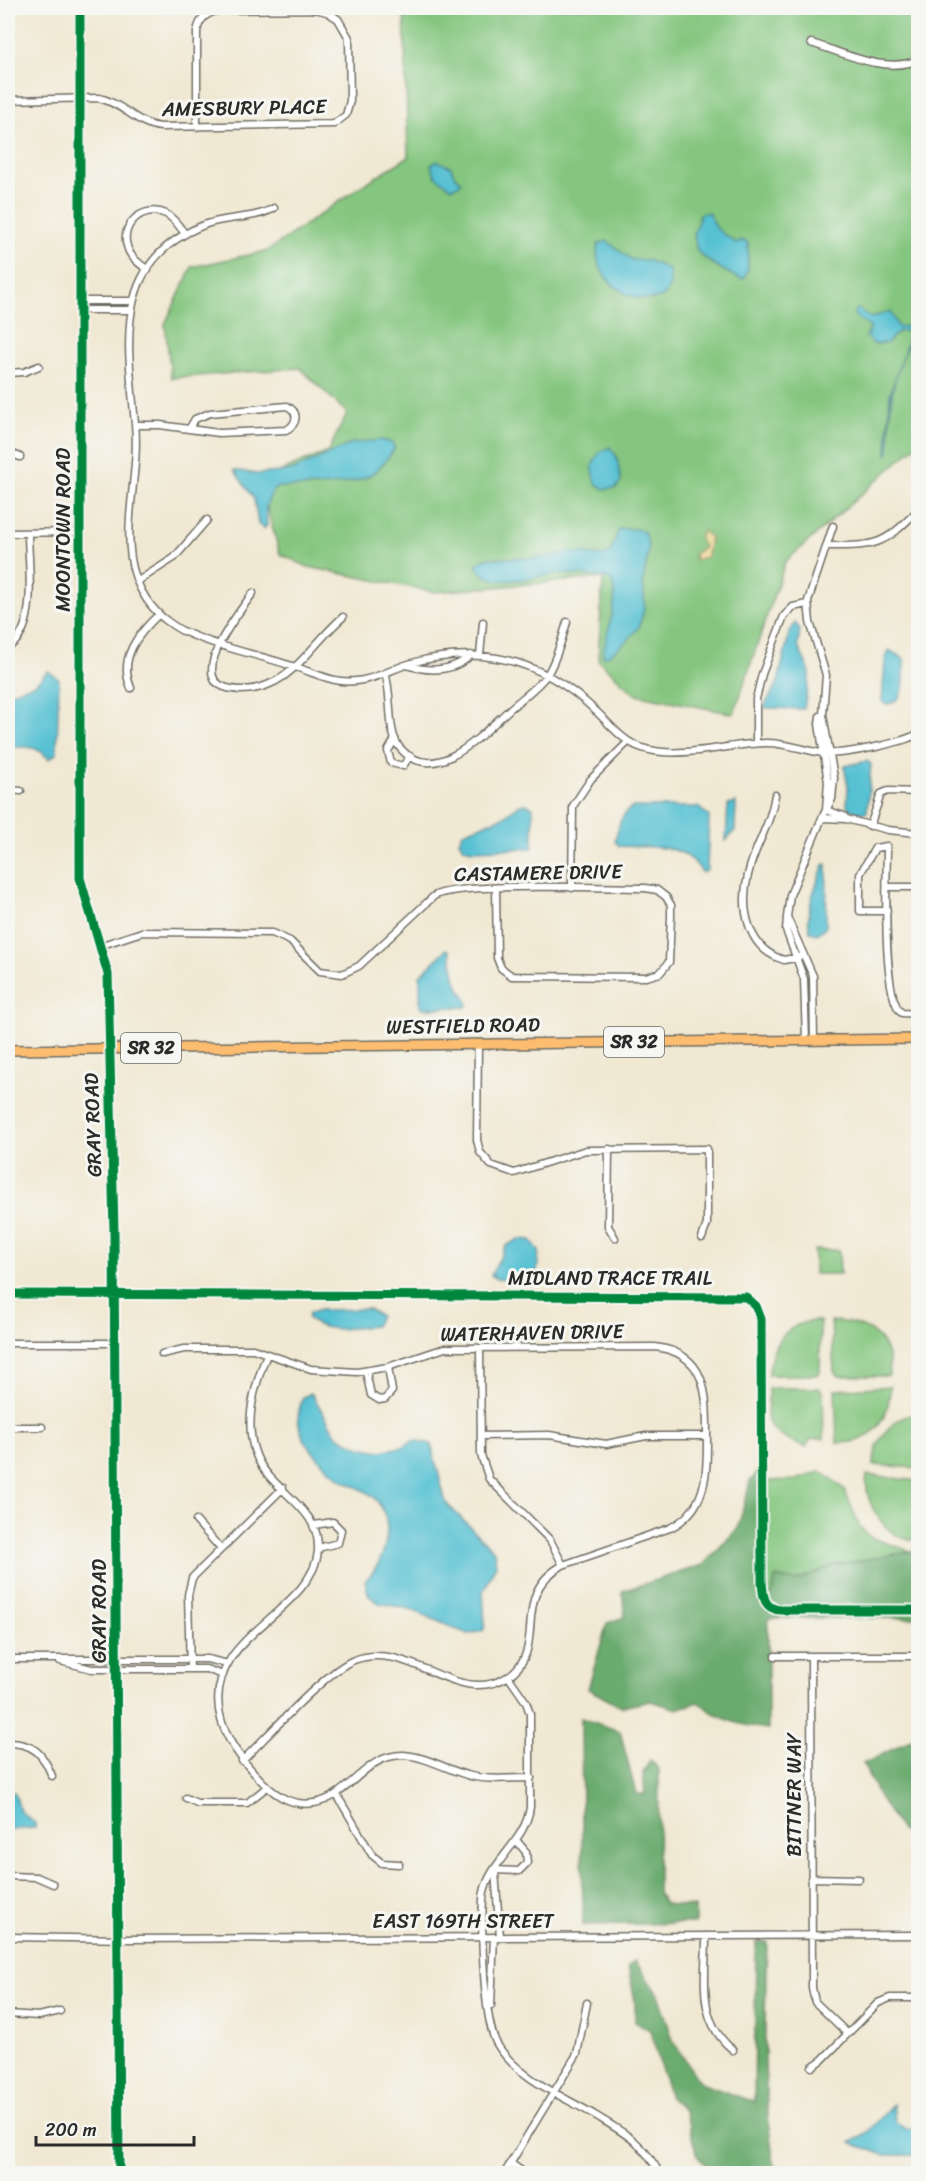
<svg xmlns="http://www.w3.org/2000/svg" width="926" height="2181" viewBox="0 0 926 2181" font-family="Sriracha,sans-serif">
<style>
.green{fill:#84c67f;stroke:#587855;stroke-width:1.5}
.forest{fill:#6bab6e;stroke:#4b6b4c;stroke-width:1.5}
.sand{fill:#eeda9e;stroke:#8c8264;stroke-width:1.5}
.water{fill:#57c1d3;stroke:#41767f;stroke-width:1.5}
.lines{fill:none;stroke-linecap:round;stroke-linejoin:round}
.minor-casing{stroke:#706d65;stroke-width:9}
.tertiary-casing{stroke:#706d65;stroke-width:10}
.primary-casing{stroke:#706d65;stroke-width:12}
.minor{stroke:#fff;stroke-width:6}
.tertiary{stroke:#fff;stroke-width:8}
.primary{stroke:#fcbd6f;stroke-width:9}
.cycleway-casing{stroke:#f6f6f2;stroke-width:13}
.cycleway{stroke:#00873e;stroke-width:9}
.labels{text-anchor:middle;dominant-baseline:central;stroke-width:6;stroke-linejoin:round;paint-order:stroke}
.shield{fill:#f6f6f2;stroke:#686867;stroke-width:1.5}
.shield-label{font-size:18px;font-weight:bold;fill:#2b2b2b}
.street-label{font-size:20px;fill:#2b2b2b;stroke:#f6f6f2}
</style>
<rect width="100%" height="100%" fill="#f6f6f2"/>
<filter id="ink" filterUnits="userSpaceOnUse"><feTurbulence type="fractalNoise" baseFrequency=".0167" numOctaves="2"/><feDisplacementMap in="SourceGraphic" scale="12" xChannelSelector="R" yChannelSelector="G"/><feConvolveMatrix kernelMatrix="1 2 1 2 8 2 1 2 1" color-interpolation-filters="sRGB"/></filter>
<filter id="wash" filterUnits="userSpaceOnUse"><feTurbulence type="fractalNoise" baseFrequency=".008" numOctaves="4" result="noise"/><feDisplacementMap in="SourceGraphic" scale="24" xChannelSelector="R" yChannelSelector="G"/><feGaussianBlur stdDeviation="1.35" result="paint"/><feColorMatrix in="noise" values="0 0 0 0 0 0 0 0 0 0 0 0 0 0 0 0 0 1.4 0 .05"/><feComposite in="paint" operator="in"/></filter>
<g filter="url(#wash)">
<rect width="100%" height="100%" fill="#f0e8d2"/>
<path class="green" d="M 404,8 L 918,8 L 918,444 L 785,562 L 734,714 L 635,694 L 598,660 L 603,578 L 434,592 L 308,567 L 280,554 L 259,480 L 328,452 L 347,413 L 300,368 L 171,378 L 165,324 L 192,267 L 267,251 L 366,183 L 408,157 Z
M 814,1250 L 839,1250 L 840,1274 L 814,1274 Z
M 820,1321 L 820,1372 L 817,1375 L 769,1375 C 770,1344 787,1320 820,1321 Z
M 831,1321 C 866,1322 893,1337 889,1376 L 838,1376 L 834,1372 Z
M 890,1386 C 890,1419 873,1444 837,1443 L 835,1390 Z
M 768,1388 L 819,1388 L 823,1393 L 824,1439 L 811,1439 L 806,1447 C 791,1443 766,1432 767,1413 C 768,1404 769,1397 768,1388 Z
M 918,1414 L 918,1468 L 874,1465 C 874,1440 892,1416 918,1414 Z
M 821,1471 L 844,1489 L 860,1527 L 871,1538 L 914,1552 L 834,1565 L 795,1581 L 775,1578 L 772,1595 L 764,1600 L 758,1580 L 765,1523 L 764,1481 L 796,1480 Z
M 867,1475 L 918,1481 L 918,1540 C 888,1543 862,1503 867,1475 Z"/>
<path class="forest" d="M 764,1466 L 765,1523 L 758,1580 L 764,1599 L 772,1595 L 775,1577 L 795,1581 L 834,1565 L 918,1550 L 918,1618 L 768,1618 L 768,1729 C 742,1726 718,1720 699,1702 L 677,1709 L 651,1701 L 621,1707 L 588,1689 L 607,1623 L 625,1617 L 622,1591 L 703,1565 L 738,1528 L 750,1481 Z
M 581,1718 L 620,1731 L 636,1794 L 645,1794 L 643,1773 L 650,1760 L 659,1769 L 658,1893 L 665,1904 L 695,1907 L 695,1923 L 583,1925 Z
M 918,1736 L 918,1824 L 902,1832 L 880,1799 L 863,1764 Z
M 756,1942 L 767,1942 C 765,2018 761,2093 775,2168 L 799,2169 L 810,2173 L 711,2173 L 696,2152 L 685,2111 L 670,2098 L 650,2030 L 635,2022 L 635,2001 L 628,1967 L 635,1961 L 658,1994 L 674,2043 L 700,2083 L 754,2102 Z"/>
<path class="sand" d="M 703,531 L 710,537 L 707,557 L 695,560 L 694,554 L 704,547 L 699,537 Z"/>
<path class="water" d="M 437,161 L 451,167 L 454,175 L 461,181 L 460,184 L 452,188 L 436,177 L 431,165 Z
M 708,212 L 717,229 L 736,243 L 742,240 L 748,243 L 748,269 L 744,279 C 735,279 704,259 697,251 L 694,234 L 700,214 Z
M 607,241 L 632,260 L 647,260 L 668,269 C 673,279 670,288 663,297 C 633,308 590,278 598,244 Z
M 858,309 L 871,318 L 890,311 L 898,327 L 914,326 L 918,316 C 915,336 903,354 897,373 C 888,399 891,426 889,452 L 887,454 L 890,394 L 911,331 L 899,331 L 887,343 L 873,344 L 866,336 L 871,328 L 854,315 L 855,310 Z
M 381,440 L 392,443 L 395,448 C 388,458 380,469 370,475 C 350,487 301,487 278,487 L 272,491 L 266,507 L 267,525 L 264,529 L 258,524 L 254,499 L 234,470 L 257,474 L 291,471 L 353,443 Z
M 610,447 L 617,457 L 621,481 L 616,488 L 604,489 L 596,484 L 592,466 L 599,453 Z
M 619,529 L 638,529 L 644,532 L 647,539 L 649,548 L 643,582 L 645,606 L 639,627 L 628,640 L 608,656 L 603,656 C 604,636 622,597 611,580 C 599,575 568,574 555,574 C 532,576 489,592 476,565 L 486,558 L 543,558 L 570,552 L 604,556 L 610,553 Z
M 795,623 L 800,629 L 798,646 L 810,672 L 804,709 L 766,708 L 764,707 L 778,682 L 789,634 Z
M 889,650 L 904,659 C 904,675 908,704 885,704 L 882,701 L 885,661 Z
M 48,671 L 59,679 L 57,753 L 49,759 C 37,745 25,746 8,748 L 8,693 L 35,684 Z
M 867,761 L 871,764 L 867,812 C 859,814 852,812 847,806 L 848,786 L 844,766 Z
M 736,803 L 735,830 L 726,841 L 728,805 Z
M 526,804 L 533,807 L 533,848 L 472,850 L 464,848 L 459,841 L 463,832 L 503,817 L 519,805 Z
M 633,807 L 698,807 L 709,816 L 707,870 L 702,873 C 685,841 650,848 619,846 L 615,841 C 618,828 620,814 633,807 Z
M 827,864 L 826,927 L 817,934 L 810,932 C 804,911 816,885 824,865 Z
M 447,949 L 450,951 L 456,981 L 468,1003 L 467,1007 L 423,1008 L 420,1005 L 420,975 Z
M 519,1239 L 531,1240 L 539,1251 L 537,1274 L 528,1281 L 496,1279 L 491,1275 L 506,1246 Z
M 369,1309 L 380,1316 L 375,1326 C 354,1327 323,1335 308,1318 L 309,1313 L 320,1310 Z
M 311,1393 L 337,1436 L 360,1447 L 380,1451 L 403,1447 L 414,1440 L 431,1444 L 446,1503 L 494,1551 L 496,1565 L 483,1592 L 485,1625 L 483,1631 L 467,1634 L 410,1609 L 379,1603 L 369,1596 L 365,1581 C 385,1562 396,1525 377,1501 C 369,1490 352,1486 341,1479 C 326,1468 301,1443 299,1424 C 297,1415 300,1406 303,1397 Z
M 8,1790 L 15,1793 L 20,1811 L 35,1823 L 35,1828 L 8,1830 Z
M 893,2104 L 895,2121 L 905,2129 L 918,2129 L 918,2155 L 884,2155 L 851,2143 L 868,2132 Z"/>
</g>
<g filter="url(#ink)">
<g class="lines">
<g class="minor-casing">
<path id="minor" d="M 8,13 L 12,8
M 811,43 C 845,53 884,74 918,60
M 8,100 L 99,98 C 123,103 137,125 161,127 L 334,124 L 346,115 L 350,101 L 349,38 L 338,19 L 327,12 L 315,9 L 219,10 C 206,13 199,19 197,32 L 197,127
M 274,208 C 253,220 226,216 204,225 C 111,262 128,344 135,424 C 142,489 104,566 163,618 C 170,623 177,629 185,632 C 219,648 257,654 292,666 C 314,672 333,684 356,681 C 375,680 393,668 412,663 C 440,655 468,653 497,658 C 538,665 570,686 599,714 C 608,723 617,734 628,741 C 663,765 725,744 764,743 C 784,742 803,750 822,753 C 841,756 901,743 918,734
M 148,270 C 140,264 131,258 128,249 C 118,226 143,203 166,214 C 174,218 180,227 185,234
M 80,301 L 132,301
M 80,310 L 130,310
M 8,373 L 24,372 L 39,366
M 287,406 C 299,412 298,424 286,430 L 219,433 L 189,429 L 195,419 L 210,413 Z
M 136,425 L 160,425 L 189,429
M 8,452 L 20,457
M 8,533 L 81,532
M 827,546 C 877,546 883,546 918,510
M 138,581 L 174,558 L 207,520
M 253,593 C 240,611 201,659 215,681 C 222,688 230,689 240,690 C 291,690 308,647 343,617
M 8,647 C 39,631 28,564 28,533
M 480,656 L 483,622
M 406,665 C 429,672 453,672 471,655
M 385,673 C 393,696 386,732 400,748 C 436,789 485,731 511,708 C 522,698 540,686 548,673 C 557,658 562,639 567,622
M 131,688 C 118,658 138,634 159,614
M 823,715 L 834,778 L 832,799 L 826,810 L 828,782 L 819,724 L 820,716 L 823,715 L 826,675 L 810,622 L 808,601 L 833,526
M 395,739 L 388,751 L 391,763 L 403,766 L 410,756
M 756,743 L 756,699 L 762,674 L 784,616 L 793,607 L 807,604
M 8,790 L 21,791
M 775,795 C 770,828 754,846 748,875 C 740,908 747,949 784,960 L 799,957
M 846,819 L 888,830 L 918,833
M 870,826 L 881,794 L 888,791 L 918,792
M 887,887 L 918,887
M 572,888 L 573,806 L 591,779 L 628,742
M 887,911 L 860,911 L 860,874 L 875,848 L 887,846 C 887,874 881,999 902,1013 L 918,1014
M 787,917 L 790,895 L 822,818 L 826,810 L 844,816 L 846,819 L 822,818
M 102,945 L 142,932 L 272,933 L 290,941 L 320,971 L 342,974 L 359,966 L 434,896 C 457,882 609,888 645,888 L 657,890 L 666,897 L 671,905 L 671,917 L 669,962 L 660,973 L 646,977 L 512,976 L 501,968 L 497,958 L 496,889
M 806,1041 L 804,979 L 786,930 L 787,917 L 813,976 L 814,1041
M 478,1044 L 477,1140 L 480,1152 L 491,1165 L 514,1173 L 586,1150 L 707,1149 L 707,1224 L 702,1238
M 609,1149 L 608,1226 L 615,1238
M 8,1343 L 115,1343
M 480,1348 L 481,1455 L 489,1479 L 550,1540 L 563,1565
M 162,1354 L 184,1349 L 253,1349 L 311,1369 L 357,1372 L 388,1367 L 445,1348 L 655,1347 C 707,1353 707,1394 707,1435 C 707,1472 708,1509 670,1528 L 563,1565 C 507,1596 551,1649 507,1677 C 456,1708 411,1639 354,1660 C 326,1671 267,1737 242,1761
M 267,1354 C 255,1385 243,1422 256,1455 C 270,1492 321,1506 318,1551 C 315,1594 254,1623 231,1658 C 203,1702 225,1742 256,1775 C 271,1792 289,1807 314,1803 C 351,1797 363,1755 403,1755 C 425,1756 446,1769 467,1775 C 487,1781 510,1778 531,1778
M 366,1372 L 371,1395 L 379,1400 L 385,1399 L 392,1391 L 388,1367
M 8,1427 L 42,1427
M 481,1436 L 549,1435 L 606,1444 L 646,1436 L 707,1436
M 196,1521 L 220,1548
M 314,1525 L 333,1522 L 341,1530 L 338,1543 L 318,1548
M 775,1656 L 918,1656
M 811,1656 L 812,1988 L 815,2002 L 847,2033
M 8,1659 L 207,1659 L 228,1664
M 60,1661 L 92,1669 L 206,1669 L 223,1675
M 190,1669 L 188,1595 L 192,1578 L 283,1488
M 508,1676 L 526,1702 L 530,1714 L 530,1807 C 526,1843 485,1864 483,1899 C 481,1930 483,2020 497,2044 C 516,2077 562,2096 593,2114 C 624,2133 641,2140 660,2174
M 8,1743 C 33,1743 43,1753 52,1776
M 337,1795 L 372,1855 L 382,1863 L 399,1864
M 186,1798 L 197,1803 L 247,1803 L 267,1787
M 495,1870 L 519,1871 L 527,1863 L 526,1852 L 516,1840
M 495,1871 L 500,1937
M 8,1876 L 37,1877 L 53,1884
M 811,1878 L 859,1879
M 706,1936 C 706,1979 696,2020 733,2050
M 8,1937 L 130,1939 L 918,1935
M 491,2005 L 494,1937
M 8,2014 L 39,2016 L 60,2011
M 812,2067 L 822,2060 L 878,2003 L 890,1998 L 918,1998
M 510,2163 L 526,2174
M 504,2174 L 577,2054 L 587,2003"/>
</g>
<g class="tertiary-casing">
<path id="tertiary" d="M 80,8 L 80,878 L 108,974 L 114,1232 L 119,2174"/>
</g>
<g class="primary-casing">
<path id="primary" d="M 8,1050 L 918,1039"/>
</g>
<use href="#minor" class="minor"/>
<use href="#tertiary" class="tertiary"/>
<use href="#primary" class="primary"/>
<g class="cycleway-casing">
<path id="cycleway" d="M 80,8 L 80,878 L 108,974 L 114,1232 L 119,2174
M 8,1294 L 746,1297 L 756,1306 L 761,1319 L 762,1581 C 763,1595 763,1609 781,1610 L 918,1610"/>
</g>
<use href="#cycleway" class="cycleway"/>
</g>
</g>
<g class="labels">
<g class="shield">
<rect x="604" y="1027" width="60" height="30" rx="4.5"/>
<rect x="121" y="1033" width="60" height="30" rx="4.5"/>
</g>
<g class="shield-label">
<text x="634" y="1042">SR 32</text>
<text x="151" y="1048">SR 32</text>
</g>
<g class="street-label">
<text transform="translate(244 108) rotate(-1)">AMESBURY PLACE</text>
<text transform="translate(63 530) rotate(-90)">MOONTOWN ROAD</text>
<text transform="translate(538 873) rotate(-1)">CASTAMERE DRIVE</text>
<text transform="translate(463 1026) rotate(-1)">WESTFIELD ROAD</text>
<text transform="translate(93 1125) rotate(-92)">GRAY ROAD</text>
<text x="610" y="1278">MIDLAND TRACE TRAIL</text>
<text transform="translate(532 1333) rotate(-1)">WATERHAVEN DRIVE</text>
<text transform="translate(99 1611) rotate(-90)">GRAY ROAD</text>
<text transform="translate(794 1795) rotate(-90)">BITTNER WAY</text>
<text x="463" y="1921">EAST 169TH STREET</text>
</g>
</g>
<rect width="926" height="2181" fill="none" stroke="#f6f6f2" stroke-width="30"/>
<path d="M36 2136v9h158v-9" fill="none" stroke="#2b2b2b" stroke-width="3"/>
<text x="45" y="2136" font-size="18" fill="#2b2b2b" stroke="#f6f6f2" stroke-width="4.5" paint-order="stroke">200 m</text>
</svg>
